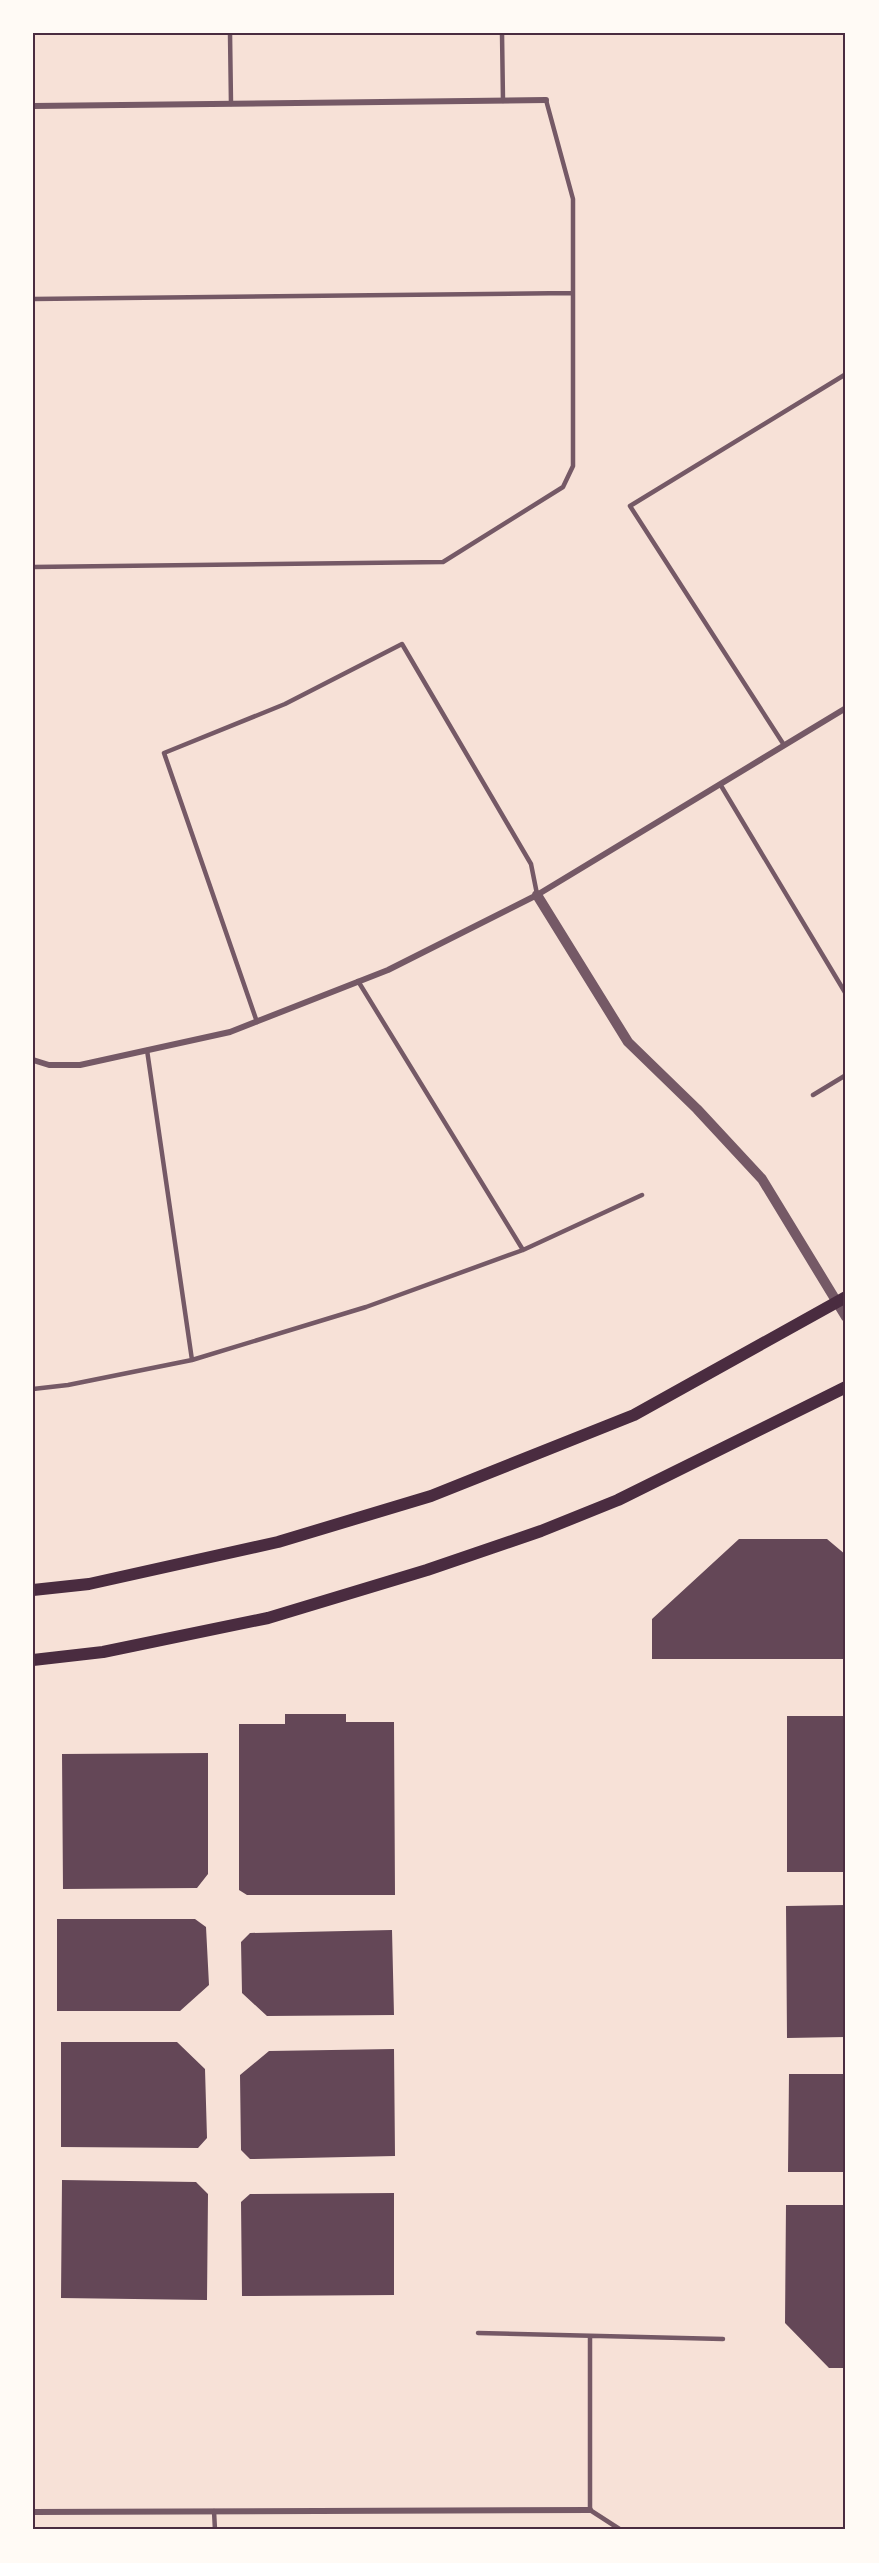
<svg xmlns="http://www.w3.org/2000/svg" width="879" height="2563" viewBox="0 0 879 2563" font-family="Poppins,sans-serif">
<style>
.building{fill:#644757}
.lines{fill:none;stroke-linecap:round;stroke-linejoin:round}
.service{stroke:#755966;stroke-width:4.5}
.minor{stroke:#755966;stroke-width:6}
.tertiary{stroke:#755966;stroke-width:10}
.secondary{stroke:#4a2c40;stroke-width:12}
.neatline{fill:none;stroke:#4a2c40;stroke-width:2}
</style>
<rect width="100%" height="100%" fill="#f7e1d7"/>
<path class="building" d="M 739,1539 L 827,1539 L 846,1555 L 846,1659 L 652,1659 L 652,1619 Z
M 285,1714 L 346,1714 L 346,1722 L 394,1722 L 395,1895 L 247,1895 L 239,1890 L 239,1724 L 285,1724 Z
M 787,1716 L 846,1716 L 846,1872 L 787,1872 Z
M 208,1753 L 208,1874 L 197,1888 L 63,1889 L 62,1754 Z
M 846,1905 L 846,2037 L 787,2038 L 786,1906 Z
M 57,1919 L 195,1919 L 206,1927 L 209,1985 L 180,2011 L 57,2011 Z
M 392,1930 L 394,2015 L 267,2016 L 242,1993 L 241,1942 L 250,1933 Z
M 61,2042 L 177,2042 L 205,2069 L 207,2138 L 198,2148 L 61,2147 Z
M 394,2049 L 395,2156 L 250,2159 L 241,2150 L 240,2075 L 269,2051 Z
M 789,2074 L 846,2074 L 846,2172 L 788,2172 Z
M 62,2180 L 196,2182 L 208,2194 L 207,2300 L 61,2298 Z
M 394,2193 L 394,2295 L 242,2296 L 241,2202 L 250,2194 Z
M 786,2205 L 846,2205 L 846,2368 L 829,2368 L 785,2323 Z"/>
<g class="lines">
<path class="service" d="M 230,33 L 231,104
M 502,33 L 503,101
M 33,299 L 571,293
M 33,567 L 443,562 L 563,487 L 573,466 L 573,199 L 546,100
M 784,745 L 630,506 L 846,374
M 720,784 L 846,994
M 358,981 L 523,1250
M 257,1022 L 164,753 L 285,704 L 402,644 L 531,864 L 537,894
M 147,1050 L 192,1360
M 813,1095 L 846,1075
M 33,1389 L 68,1385 L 192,1360 L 366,1307 L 523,1250 L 642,1195
M 478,2333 L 723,2339
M 590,2336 L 590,2510 L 621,2530
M 214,2511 L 215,2530"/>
<path class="minor" d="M 33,106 L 546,100
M 33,1060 L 49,1065 L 80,1065 L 230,1032 L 388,970 L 537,895 L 846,708
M 33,2512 L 590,2510"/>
<path class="tertiary" d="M 537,895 L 628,1042 L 697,1109 L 762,1179 L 846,1317"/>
<path class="secondary" d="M 33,1590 L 89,1584 L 278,1542 L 431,1496 L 634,1415 L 846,1297
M 33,1660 L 103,1652 L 268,1618 L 427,1570 L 541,1531 L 618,1500 L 846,1387"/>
</g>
<rect width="879" height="2563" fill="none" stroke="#fffaf5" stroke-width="69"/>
<rect x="34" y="34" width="810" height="2494" class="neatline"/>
</svg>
